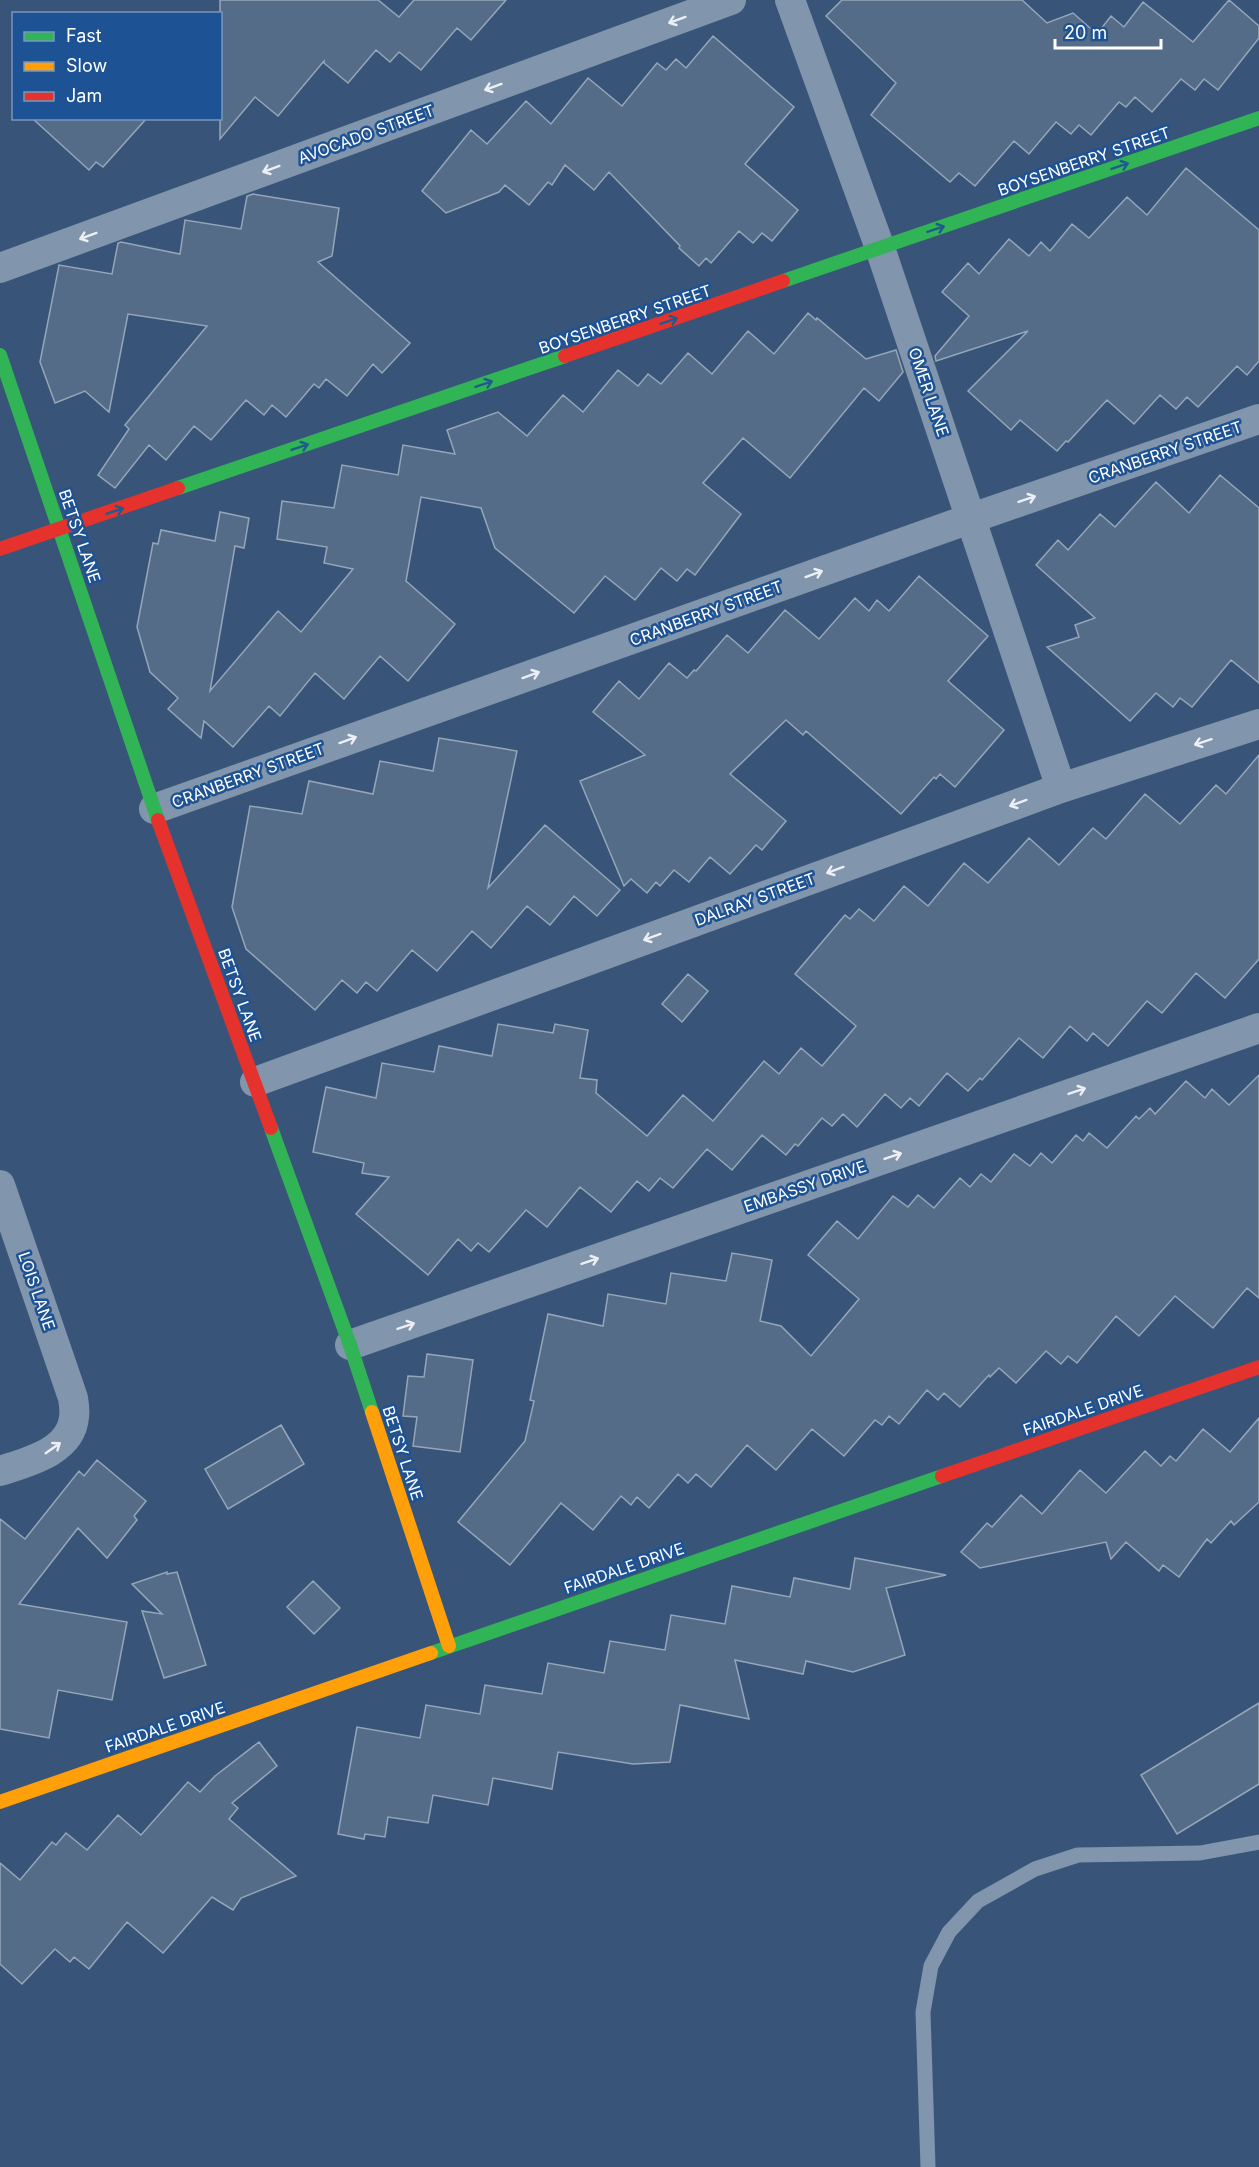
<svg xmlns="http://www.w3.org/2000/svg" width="1259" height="2167" viewBox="0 0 1259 2167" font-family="Inter,sans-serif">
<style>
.building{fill:#556c88;stroke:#96a6b9;stroke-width:1.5}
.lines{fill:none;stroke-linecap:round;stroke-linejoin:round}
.lane{stroke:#8195ac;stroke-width:15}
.street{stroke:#8195ac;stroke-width:30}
.fast{stroke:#30b455;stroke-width:14}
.slow{stroke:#ff9f0a;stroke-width:14}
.jam{stroke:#e5322d;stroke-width:14}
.oneway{stroke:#eceff3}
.oneway2{stroke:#1f5c8e}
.labels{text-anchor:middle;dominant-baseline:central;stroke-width:5;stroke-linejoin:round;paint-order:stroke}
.street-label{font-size:16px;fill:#fff;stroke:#1d5294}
</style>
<rect width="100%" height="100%" fill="#385579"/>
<path class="building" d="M 220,0 L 378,0 L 399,17 L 414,0 L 506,0 L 471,40 L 457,28 L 421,70 L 399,52 L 390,62 L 376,50 L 348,83 L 324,63 L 324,61 L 278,116 L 255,97 L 220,139 Z
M 842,0 L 1022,0 L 1047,23 L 1073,13 L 1097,34 L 1111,16 L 1124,27 L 1143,2 L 1193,42 L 1229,0 L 1259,26 L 1259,38 L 1218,90 L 1204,79 L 1195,90 L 1181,79 L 1152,112 L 1135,97 L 1126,107 L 1119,102 L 1091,135 L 1079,125 L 1071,134 L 1056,122 L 1029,154 L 1014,141 L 975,186 L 959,173 L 950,182 L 871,115 L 896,83 L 826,16 Z
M 713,36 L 794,107 L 745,164 L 798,210 L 772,241 L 762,233 L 753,243 L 739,231 L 711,263 L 706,258 L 699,266 L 679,248 L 680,246 L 609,172 L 594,190 L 565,165 L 552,185 L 548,182 L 529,205 L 505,185 L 499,192 L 446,213 L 422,191 L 471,130 L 487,144 L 526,101 L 551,124 L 588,78 L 622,106 L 657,63 L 666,70 L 676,59 L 686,68 Z
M 32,118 L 147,118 L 103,167 L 96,162 L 89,170 Z
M 1186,168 L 1259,230 L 1259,361 L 1247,375 L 1237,366 L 1198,407 L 1187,397 L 1176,409 L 1160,395 L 1134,424 L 1107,400 L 1068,442 L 1066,441 L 1057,451 L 1020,420 L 1011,430 L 968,391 L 1028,331 L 936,361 L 935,356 L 969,316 L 942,292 L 968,263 L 979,274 L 1009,239 L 1029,256 L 1041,242 L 1050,251 L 1072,224 L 1089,238 L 1127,197 L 1147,215 Z
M 253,194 L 339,208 L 332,256 L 318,262 L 410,343 L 382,373 L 373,364 L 347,396 L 326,379 L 319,388 L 314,384 L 286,417 L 272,405 L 264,415 L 246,400 L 211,440 L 194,426 L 166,460 L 149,445 L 115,488 L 98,475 L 129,429 L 125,425 L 207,326 L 128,314 L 109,412 L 85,391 L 55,403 L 40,362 L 59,265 L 112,274 L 118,243 L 121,242 L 180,254 L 185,220 L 241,229 L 247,196 Z
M 808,313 L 816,320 L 817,318 L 866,359 L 896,350 L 903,372 L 879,401 L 864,388 L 790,478 L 743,438 L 703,483 L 741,514 L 695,575 L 687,569 L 677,581 L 661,568 L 635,600 L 605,576 L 574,613 L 495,548 L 481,508 L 421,497 L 406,581 L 455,624 L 408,681 L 380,656 L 344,699 L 315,673 L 280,716 L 269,706 L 233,747 L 204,721 L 201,738 L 168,709 L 178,698 L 150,672 L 137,627 L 153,543 L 158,544 L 161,530 L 215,541 L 220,512 L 249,518 L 244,548 L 235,546 L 210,691 L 278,611 L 301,632 L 353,569 L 324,563 L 327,547 L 277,539 L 282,501 L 334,508 L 342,465 L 398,475 L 403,445 L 455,454 L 447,430 L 498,412 L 527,436 L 563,395 L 583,412 L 618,370 L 638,386 L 648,374 L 661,384 L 688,353 L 712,374 L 748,331 L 774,354 Z
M 1220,475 L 1259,508 L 1259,683 L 1231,660 L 1192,707 L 1180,698 L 1173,707 L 1156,693 L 1130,721 L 1047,647 L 1079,637 L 1075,625 L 1095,618 L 1036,565 L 1058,540 L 1068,550 L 1100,514 L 1115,527 L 1156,482 L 1189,513 Z
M 919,576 L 988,636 L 948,681 L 1004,730 L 955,787 L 940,774 L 936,779 L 934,777 L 901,814 L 806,731 L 803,735 L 786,720 L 730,774 L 786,821 L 762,850 L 756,845 L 730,874 L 710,857 L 689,882 L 674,870 L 660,886 L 656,882 L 647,893 L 631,879 L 624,886 L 580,781 L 645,755 L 593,712 L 619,681 L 639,699 L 669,663 L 687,678 L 694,670 L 696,671 L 727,635 L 748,653 L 785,610 L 819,639 L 855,598 L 869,611 L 877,600 L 889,611 Z
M 439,738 L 517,751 L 488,888 L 545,825 L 620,890 L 597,916 L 574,896 L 550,925 L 527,906 L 491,948 L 472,931 L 437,971 L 412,950 L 377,991 L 366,982 L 357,993 L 342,980 L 315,1010 L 246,949 L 232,907 L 250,806 L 302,814 L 309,781 L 373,794 L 380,761 L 433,771 Z
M 1259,755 L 1259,959 L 1225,998 L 1196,973 L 1162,1013 L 1147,1001 L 1108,1046 L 1093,1033 L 1087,1041 L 1070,1026 L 1043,1058 L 1019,1038 L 982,1080 L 980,1078 L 968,1091 L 947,1073 L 919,1106 L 910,1098 L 901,1108 L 885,1094 L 857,1127 L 843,1114 L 832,1126 L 822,1118 L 798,1146 L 795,1144 L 786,1155 L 762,1135 L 732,1170 L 707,1149 L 673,1188 L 660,1178 L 649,1191 L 637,1181 L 611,1212 L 580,1187 L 547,1227 L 526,1210 L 489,1252 L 478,1243 L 471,1251 L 458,1239 L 428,1275 L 356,1214 L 389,1177 L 362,1173 L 364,1163 L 313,1152 L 326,1087 L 376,1098 L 382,1063 L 434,1072 L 439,1046 L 492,1056 L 498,1024 L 553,1033 L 555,1024 L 588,1030 L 580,1078 L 597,1080 L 596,1093 L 647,1136 L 683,1095 L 713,1121 L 764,1061 L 779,1074 L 801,1048 L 822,1066 L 856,1026 L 795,974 L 845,915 L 850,919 L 859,909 L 874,921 L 904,886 L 928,906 L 964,863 L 988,883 L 1029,838 L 1059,865 L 1093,828 L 1106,839 L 1145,794 L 1180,824 L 1216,785 L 1226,794 Z
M 688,974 L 708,991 L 682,1022 L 662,1004 Z
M 1259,1075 L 1259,1298 L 1247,1288 L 1213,1328 L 1175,1296 L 1139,1336 L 1116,1316 L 1077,1363 L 1068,1356 L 1061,1364 L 1046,1351 L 1016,1383 L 999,1368 L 990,1377 L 989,1375 L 960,1407 L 944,1393 L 938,1400 L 927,1390 L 899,1424 L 889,1416 L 882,1425 L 875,1420 L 844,1456 L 812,1429 L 776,1470 L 747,1445 L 711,1487 L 696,1474 L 688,1483 L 678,1474 L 649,1508 L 637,1497 L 631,1505 L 621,1496 L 593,1530 L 561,1503 L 510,1565 L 458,1522 L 525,1441 L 534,1401 L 530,1400 L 548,1314 L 603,1326 L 608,1294 L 666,1304 L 671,1273 L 726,1281 L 732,1253 L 772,1260 L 760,1321 L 781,1326 L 811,1356 L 859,1299 L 808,1255 L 837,1221 L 858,1239 L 893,1196 L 908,1207 L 918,1195 L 934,1208 L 960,1178 L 970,1187 L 981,1174 L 991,1182 L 1014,1154 L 1030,1166 L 1041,1153 L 1052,1163 L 1076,1135 L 1083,1141 L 1089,1133 L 1107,1148 L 1136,1116 L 1139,1119 L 1150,1108 L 1155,1114 L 1186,1081 L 1205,1098 L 1212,1089 L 1229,1105 Z
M 427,1354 L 473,1360 L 460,1452 L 413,1446 L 417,1417 L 403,1416 L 408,1376 L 424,1377 Z
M 1259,1418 L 1259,1502 L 1234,1525 L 1231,1521 L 1211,1543 L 1207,1539 L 1179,1577 L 1163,1565 L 1159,1571 L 1126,1542 L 1111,1559 L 1106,1542 L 980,1568 L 961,1552 L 987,1523 L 992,1527 L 1021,1495 L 1042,1514 L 1080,1470 L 1106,1493 L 1145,1451 L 1161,1466 L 1170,1456 L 1176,1461 L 1203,1429 L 1230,1452 Z
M 281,1425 L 304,1464 L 228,1509 L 205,1469 Z
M 97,1460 L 146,1501 L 134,1516 L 137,1520 L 107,1558 L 78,1528 L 19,1604 L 127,1622 L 112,1700 L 58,1690 L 49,1738 L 0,1729 L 0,1519 L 25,1539 L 79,1471 L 84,1476 Z
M 855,1558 L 946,1575 L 886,1588 L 905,1655 L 853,1672 L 806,1661 L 803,1674 L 735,1660 L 749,1719 L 680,1705 L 670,1762 L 633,1764 L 558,1752 L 552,1789 L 493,1778 L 488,1805 L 433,1795 L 428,1823 L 388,1817 L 385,1837 L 365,1834 L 364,1839 L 338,1834 L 357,1727 L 420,1738 L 426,1705 L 480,1714 L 485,1685 L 542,1694 L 548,1663 L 604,1673 L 610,1641 L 665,1650 L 671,1615 L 725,1624 L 732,1586 L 790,1597 L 794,1578 L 850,1589 Z
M 167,1572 L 167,1574 L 177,1572 L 206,1665 L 164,1678 L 142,1611 L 162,1614 L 132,1584 Z
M 313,1581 L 340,1608 L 314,1634 L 287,1607 Z
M 1259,1703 L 1259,1784 L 1177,1834 L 1141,1775 Z
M 259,1742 L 277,1766 L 232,1803 L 238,1808 L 229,1819 L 296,1876 L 241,1898 L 233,1910 L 212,1897 L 163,1953 L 127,1922 L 89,1969 L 74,1957 L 70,1962 L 55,1949 L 22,1984 L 0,1964 L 0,1863 L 20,1880 L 52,1842 L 56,1845 L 66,1833 L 87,1850 L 118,1815 L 141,1835 L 188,1782 L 200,1792 L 215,1776 Z"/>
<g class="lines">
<path class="lane" d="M 928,2167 L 923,2012 L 931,1966 L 949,1932 L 978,1901 L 1035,1869 L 1078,1855 L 1200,1853 L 1259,1842"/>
<path class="street" d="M 790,0 L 880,248 L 1061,788
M 0,268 L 731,0
M 154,809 L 972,518 L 1259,419
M 255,1082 L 1061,788 L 1259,724
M 0,1185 L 73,1398 C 74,1404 75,1411 74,1417 C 71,1452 27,1462 0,1471
M 350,1345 L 1259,1028"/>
<path class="fast" d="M 783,281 L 1259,118
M 0,355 L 158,820
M 178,488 L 565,356
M 271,1128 L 350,1345 L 372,1412
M 431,1653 L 942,1476"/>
<path class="slow" d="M 372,1412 L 449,1646
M 0,1802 L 431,1653"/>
<path class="jam" d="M 565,356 L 783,281
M 0,549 L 178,488
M 158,820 L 271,1128
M 942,1476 L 1259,1367"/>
</g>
<defs><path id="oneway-shaft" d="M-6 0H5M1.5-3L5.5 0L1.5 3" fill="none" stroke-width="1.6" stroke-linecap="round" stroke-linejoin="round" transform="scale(1.5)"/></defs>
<g class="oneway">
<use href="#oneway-shaft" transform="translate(677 20) rotate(160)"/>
<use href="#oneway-shaft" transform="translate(493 87) rotate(160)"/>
<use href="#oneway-shaft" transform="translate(271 169) rotate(160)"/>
<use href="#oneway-shaft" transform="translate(88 236) rotate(160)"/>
<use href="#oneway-shaft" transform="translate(1027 499) rotate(-19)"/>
<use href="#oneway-shaft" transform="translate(814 574) rotate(-20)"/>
<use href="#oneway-shaft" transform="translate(531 675) rotate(-20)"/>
<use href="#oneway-shaft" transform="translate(348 740) rotate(-20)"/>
<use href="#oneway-shaft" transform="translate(1203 742) rotate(162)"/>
<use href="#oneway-shaft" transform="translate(1018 803) rotate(160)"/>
<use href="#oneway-shaft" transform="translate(835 870) rotate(160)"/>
<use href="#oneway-shaft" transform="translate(652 937) rotate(160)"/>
<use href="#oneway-shaft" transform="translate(1077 1091) rotate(-19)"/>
<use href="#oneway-shaft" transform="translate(893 1156) rotate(-19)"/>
<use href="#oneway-shaft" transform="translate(590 1261) rotate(-19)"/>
<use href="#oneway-shaft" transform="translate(406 1326) rotate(-19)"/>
<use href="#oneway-shaft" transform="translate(53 1448) rotate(-35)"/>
</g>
<g class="oneway2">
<use href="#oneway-shaft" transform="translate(1120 166) rotate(-19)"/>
<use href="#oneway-shaft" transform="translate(936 229) rotate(-19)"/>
<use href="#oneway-shaft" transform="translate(669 321) rotate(-19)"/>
<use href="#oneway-shaft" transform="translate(484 384) rotate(-19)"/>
<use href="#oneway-shaft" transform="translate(300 447) rotate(-19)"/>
<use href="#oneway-shaft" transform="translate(115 511) rotate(-19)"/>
</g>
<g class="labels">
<g class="street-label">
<text transform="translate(366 134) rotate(-20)">AVOCADO STREET</text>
<text transform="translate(1084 161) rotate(-19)">BOYSENBERRY STREET</text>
<text transform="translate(625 319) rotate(-19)">BOYSENBERRY STREET</text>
<text transform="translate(929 392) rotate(71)">OMER LANE</text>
<text transform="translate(1165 452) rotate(-19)">CRANBERRY STREET</text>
<text transform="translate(80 536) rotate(71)">BETSY LANE</text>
<text transform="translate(706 613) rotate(-20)">CRANBERRY STREET</text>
<text transform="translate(248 775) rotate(-20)">CRANBERRY STREET</text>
<text transform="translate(755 899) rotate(-20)">DALRAY STREET</text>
<text transform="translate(240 995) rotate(70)">BETSY LANE</text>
<text transform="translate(805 1186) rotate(-19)">EMBASSY DRIVE</text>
<text transform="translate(37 1291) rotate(71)">LOIS LANE</text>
<text transform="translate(1083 1410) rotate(-19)">FAIRDALE DRIVE</text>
<text transform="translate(403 1453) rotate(72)">BETSY LANE</text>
<text transform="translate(624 1568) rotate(-19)">FAIRDALE DRIVE</text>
<text transform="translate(165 1727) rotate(-19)">FAIRDALE DRIVE</text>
</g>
</g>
<rect x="12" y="12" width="210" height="108" fill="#1d5294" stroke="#7797bf" stroke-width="1.5"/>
<rect x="24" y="32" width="30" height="9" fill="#30b455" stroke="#7797bf" stroke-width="1.5"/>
<text x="66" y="42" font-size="18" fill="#ffffff">Fast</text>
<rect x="24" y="62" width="30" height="9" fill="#ff9f0a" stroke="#7797bf" stroke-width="1.5"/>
<text x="66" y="72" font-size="18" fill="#ffffff">Slow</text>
<rect x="24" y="92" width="30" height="9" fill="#e5322d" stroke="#7797bf" stroke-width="1.5"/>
<text x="66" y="102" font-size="18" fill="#ffffff">Jam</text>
<path d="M1055 39v9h106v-9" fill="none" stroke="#ffffff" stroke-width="3"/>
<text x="1064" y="39" font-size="18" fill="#ffffff" stroke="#1d5294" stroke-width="4.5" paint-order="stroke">20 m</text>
</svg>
